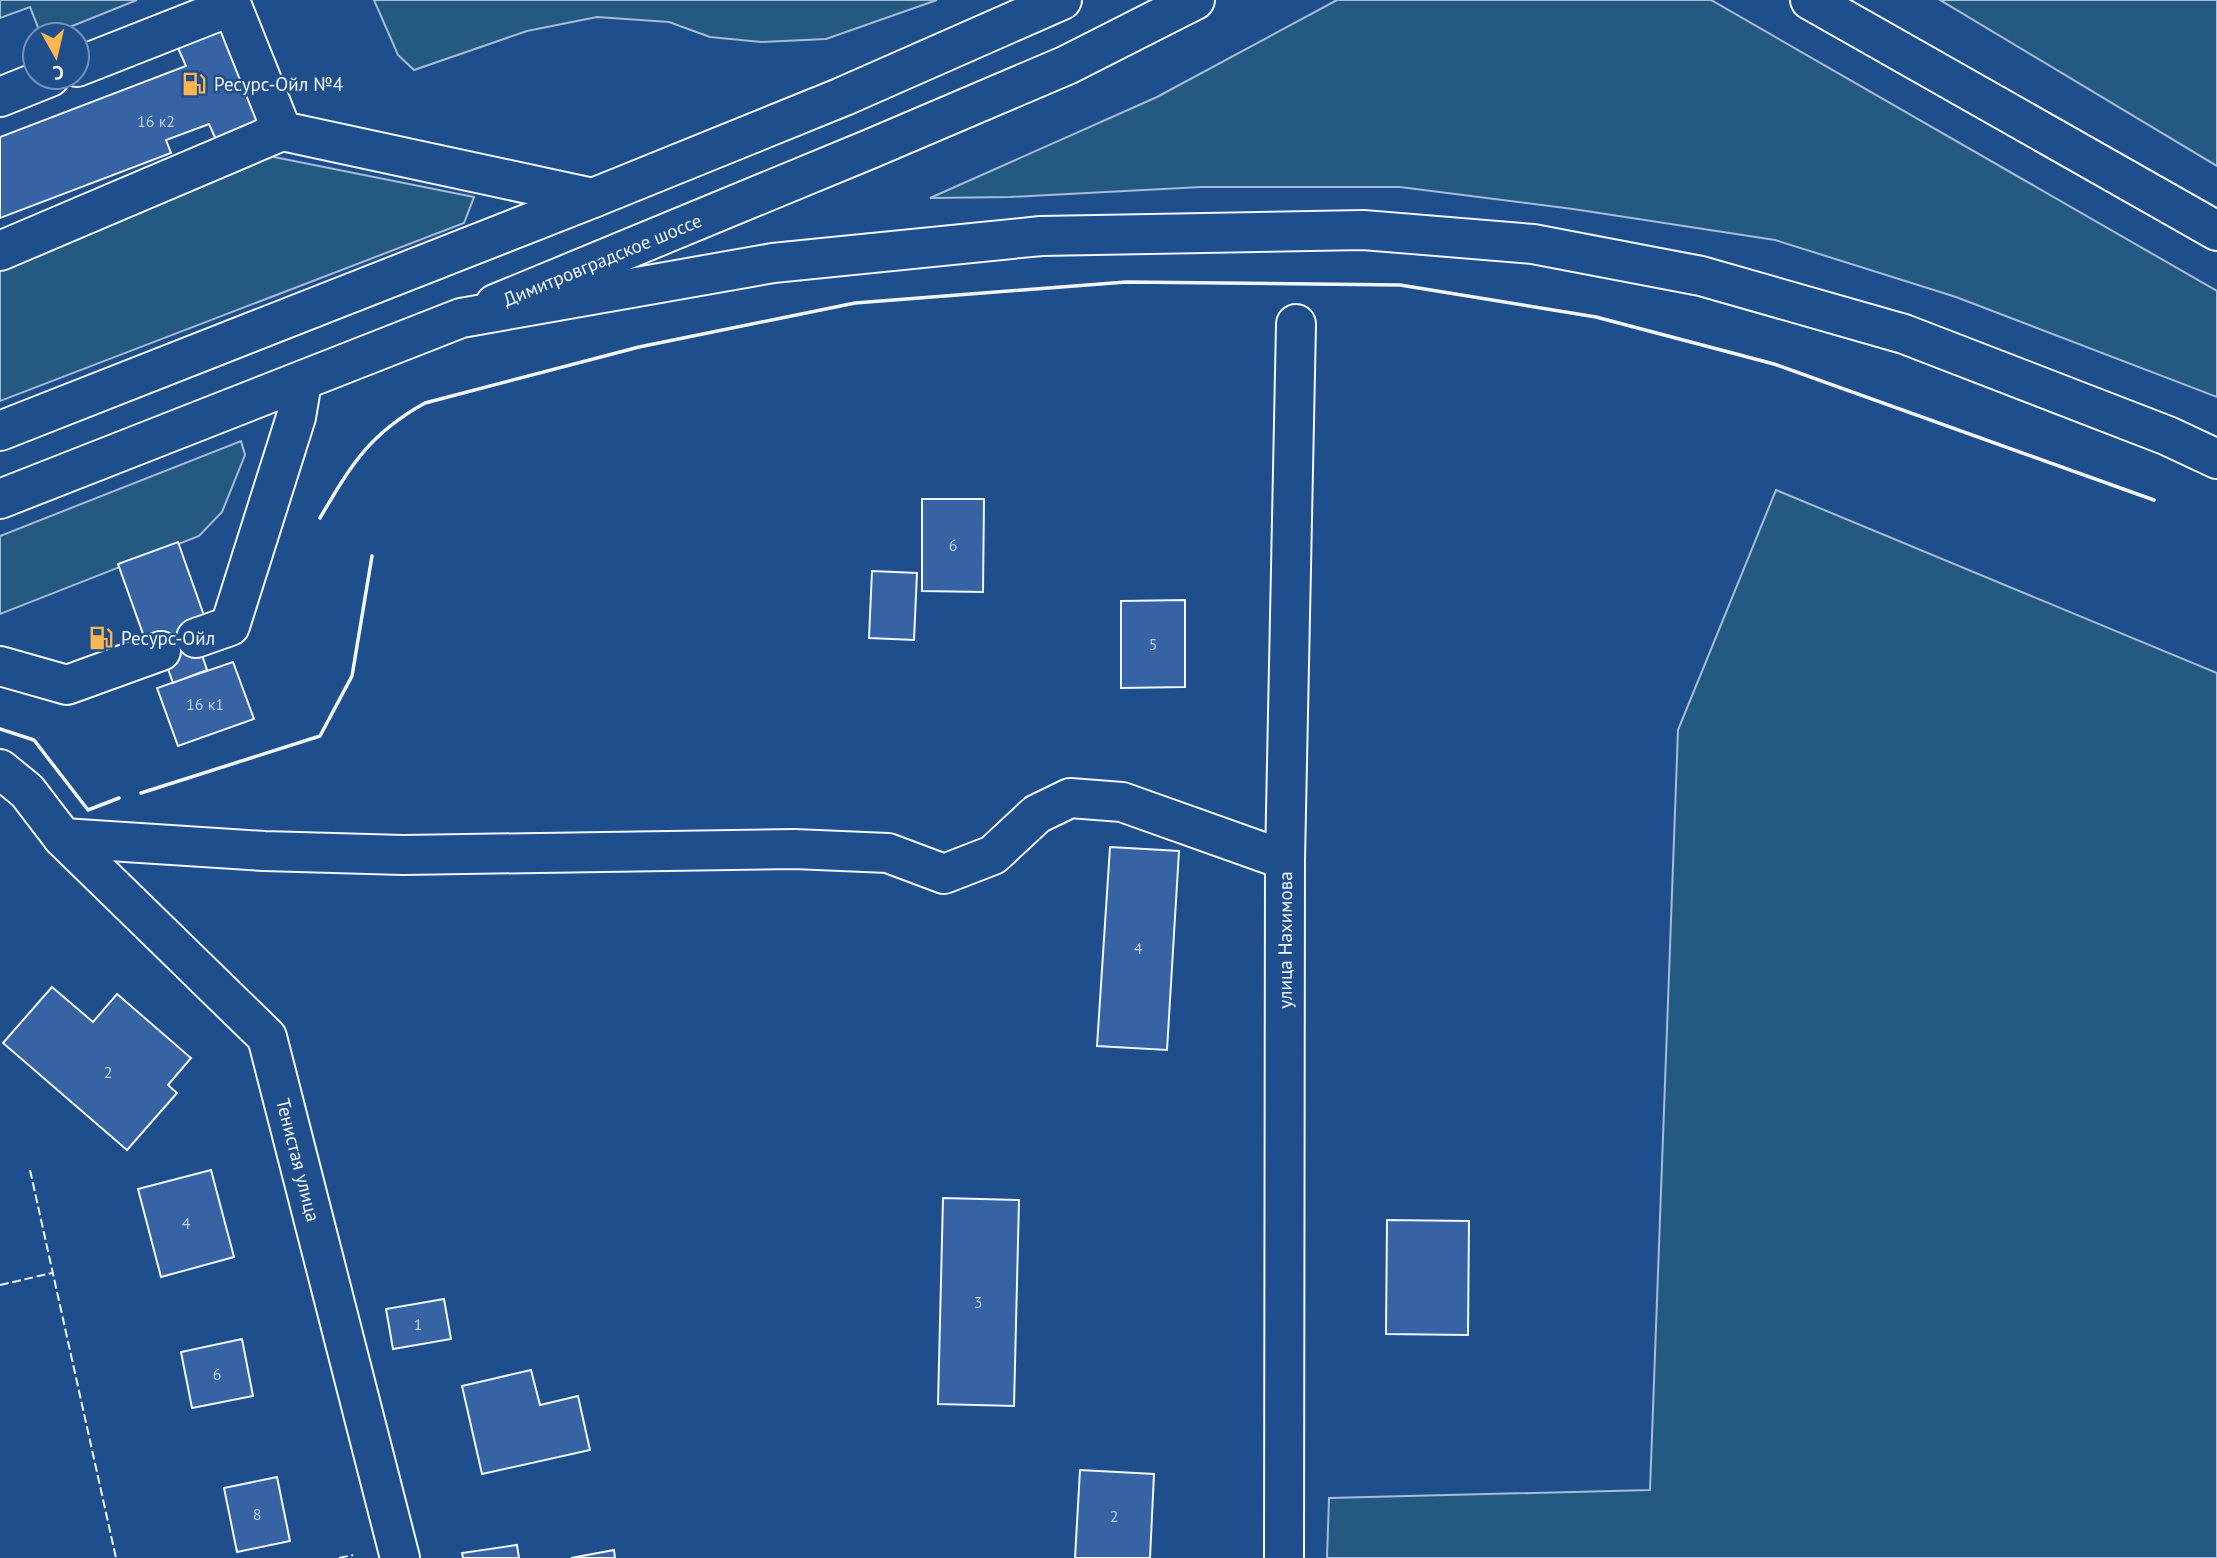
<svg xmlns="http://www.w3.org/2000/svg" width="2217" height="1558" viewBox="0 0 2217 1558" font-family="'PT Sans',sans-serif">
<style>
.green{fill:#245a82;stroke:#a8bbd7;stroke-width:2}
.building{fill:#3563a3;stroke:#f2f6ff;stroke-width:2}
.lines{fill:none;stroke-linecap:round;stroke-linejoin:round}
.minor-casing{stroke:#f2f6ff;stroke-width:42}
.major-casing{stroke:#f2f6ff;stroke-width:42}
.highway-casing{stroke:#f2f6ff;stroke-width:42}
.minor{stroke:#1f4e8c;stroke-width:38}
.major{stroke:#1f4e8c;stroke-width:38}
.highway{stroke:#1f4e8c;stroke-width:38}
.fence{stroke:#f2f6ff;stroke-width:2;stroke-dasharray:9 3.5;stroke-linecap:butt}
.wall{stroke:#f2f6ff;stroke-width:3.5}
.labels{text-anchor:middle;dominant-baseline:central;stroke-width:5;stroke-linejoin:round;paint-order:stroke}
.number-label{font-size:16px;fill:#c3d1e8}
.poi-label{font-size:19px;fill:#f2f6ff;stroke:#1f4e8c;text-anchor:start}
.street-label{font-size:19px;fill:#f2f6ff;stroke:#1f4e8c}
</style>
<rect width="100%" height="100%" fill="#1f4e8c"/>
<path class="green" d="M 0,0 L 137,0 L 50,35 L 41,35 L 30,7 L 0,18 Z
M 374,0 L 937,0 L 826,39 L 761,42 L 710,37 L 669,22 L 597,17 L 527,31 L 414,70 L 398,55 Z
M 1337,0 L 1711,0 L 2217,291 L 2217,397 L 1956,297 L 1775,240 L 1573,209 L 1400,187 L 1201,187 L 1010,197 L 930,198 L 1157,97 Z
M 1940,0 L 2217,0 L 2217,166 Z
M 269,156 L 474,197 L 464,223 L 0,401 L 0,266 Z
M 241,441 L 245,455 L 222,512 L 199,536 L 0,614 L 0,536 Z
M 1776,490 L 2217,673 L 2217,1558 L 1327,1558 L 1329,1498 L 1650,1490 L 1678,730 Z"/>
<path class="building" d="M 238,24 L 276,118 L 217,142 L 209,124 L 166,140 L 171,153 L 0,218 L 0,137 L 186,66 L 178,48 Z
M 922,499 L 984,499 L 983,592 L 922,591 Z
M 178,542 L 207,624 L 193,628 L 207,670 L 173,683 L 158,641 L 147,645 L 118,564 Z
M 872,571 L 917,573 L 914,640 L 869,638 Z
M 1185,600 L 1185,687 L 1121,688 L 1121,601 Z
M 233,662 L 254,719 L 178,746 L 157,688 Z
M 1110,847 L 1179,851 L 1167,1050 L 1097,1046 Z
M 52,987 L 93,1022 L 117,994 L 191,1058 L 168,1085 L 177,1093 L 127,1150 L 3,1043 Z
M 211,1170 L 234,1257 L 161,1277 L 138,1189 Z
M 943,1198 L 1019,1200 L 1014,1406 L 938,1404 Z
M 1387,1220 L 1469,1221 L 1468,1335 L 1386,1334 Z
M 444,1299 L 451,1339 L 393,1349 L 386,1309 Z
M 242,1339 L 253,1396 L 192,1408 L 181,1352 Z
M 531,1370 L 540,1405 L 578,1396 L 590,1450 L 482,1474 L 462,1386 Z
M 1080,1470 L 1154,1474 L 1150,1558 L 1075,1558 Z
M 277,1477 L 290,1541 L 237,1552 L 224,1488 Z
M 517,1545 L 519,1558 L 463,1558 L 462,1553 Z
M 614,1550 L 615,1558 L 571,1558 Z"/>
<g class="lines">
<g class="minor-casing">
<g id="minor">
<path d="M 77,67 L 232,6 L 282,131"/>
<path d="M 0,97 L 50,77"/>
<path d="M 0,251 L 282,131 L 593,198"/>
<path d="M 196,638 L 230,626 L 296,417 L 302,382"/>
<path d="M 0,666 L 67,685 L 161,651"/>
<path id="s1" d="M 0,769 L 27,791 L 63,838 L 267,1037 L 400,1558"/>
<path d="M 63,838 L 264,851 L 403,855 L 794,849 L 888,853 L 944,874 L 993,855 L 1037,814 L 1070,798 L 1122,802 L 1285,860"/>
<path id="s2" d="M 1284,1558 L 1285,860 L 1296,324"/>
</g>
</g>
<g class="major-casing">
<g id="major">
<path id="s3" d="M 495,304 L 870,149 L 1067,65 L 1195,0"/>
<path d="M 0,431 L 593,198 L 842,97 L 1062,0"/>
</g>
</g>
<g class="highway-casing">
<path id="highway" d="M 1810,0 L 2217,231
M 0,499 L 461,318 L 773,263 L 1041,236 L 1363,230 L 1533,244 L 1701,276 L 1904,334 L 2168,436 L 2217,459"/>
</g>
<use href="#minor" class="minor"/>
<use href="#major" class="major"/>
<use href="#highway" class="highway"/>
<path class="fence" d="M 30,1170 L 116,1558
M 0,1285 L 52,1273
M 339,1558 L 353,1555"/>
<path class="wall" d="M 320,518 C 351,465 369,434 425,403 L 639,347 L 855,303 L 1126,282 L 1400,285 L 1596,317 L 1774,364 L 2154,500
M 0,729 L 34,740 L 88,810 L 119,798
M 141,793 L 320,736 L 352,676 L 372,556"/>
</g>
<defs>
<g id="fuel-bare" transform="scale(1.89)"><path d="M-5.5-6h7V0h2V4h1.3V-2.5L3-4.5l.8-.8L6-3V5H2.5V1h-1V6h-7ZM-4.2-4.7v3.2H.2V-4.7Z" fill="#ffb74d" stroke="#1f4e8c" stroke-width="2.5" paint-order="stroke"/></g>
</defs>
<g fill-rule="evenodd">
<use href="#fuel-bare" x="194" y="84"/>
<use href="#fuel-bare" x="101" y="638"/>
</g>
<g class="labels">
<g class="number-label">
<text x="156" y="121">16 к2</text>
<text x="953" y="545">6</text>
<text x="1153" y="644">5</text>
<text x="205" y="704">16 к1</text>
<text x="1138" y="948">4</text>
<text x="108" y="1072">2</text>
<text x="186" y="1223">4</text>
<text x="978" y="1302">3</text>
<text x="418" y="1324">1</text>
<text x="217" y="1374">6</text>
<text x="257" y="1514">8</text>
<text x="1114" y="1516">2</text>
</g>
<g class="poi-label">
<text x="214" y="84">Ресурс-Ойл №4</text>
<text x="121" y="638">Ресурс-Ойл</text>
</g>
<g class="street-label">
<text stroke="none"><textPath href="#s3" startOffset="116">Димитровградское шоссе</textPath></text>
<text stroke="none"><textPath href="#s2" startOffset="618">улица Нахимова</textPath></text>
<text stroke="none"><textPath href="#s1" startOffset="506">Тенистая улица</textPath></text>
</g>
</g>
<g transform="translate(56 56) rotate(172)"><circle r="33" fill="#1f4e8c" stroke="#7391ba" stroke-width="2"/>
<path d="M0-5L12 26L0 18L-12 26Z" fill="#ffb74d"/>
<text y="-10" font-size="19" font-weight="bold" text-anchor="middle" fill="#f2f6ff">С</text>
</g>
</svg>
